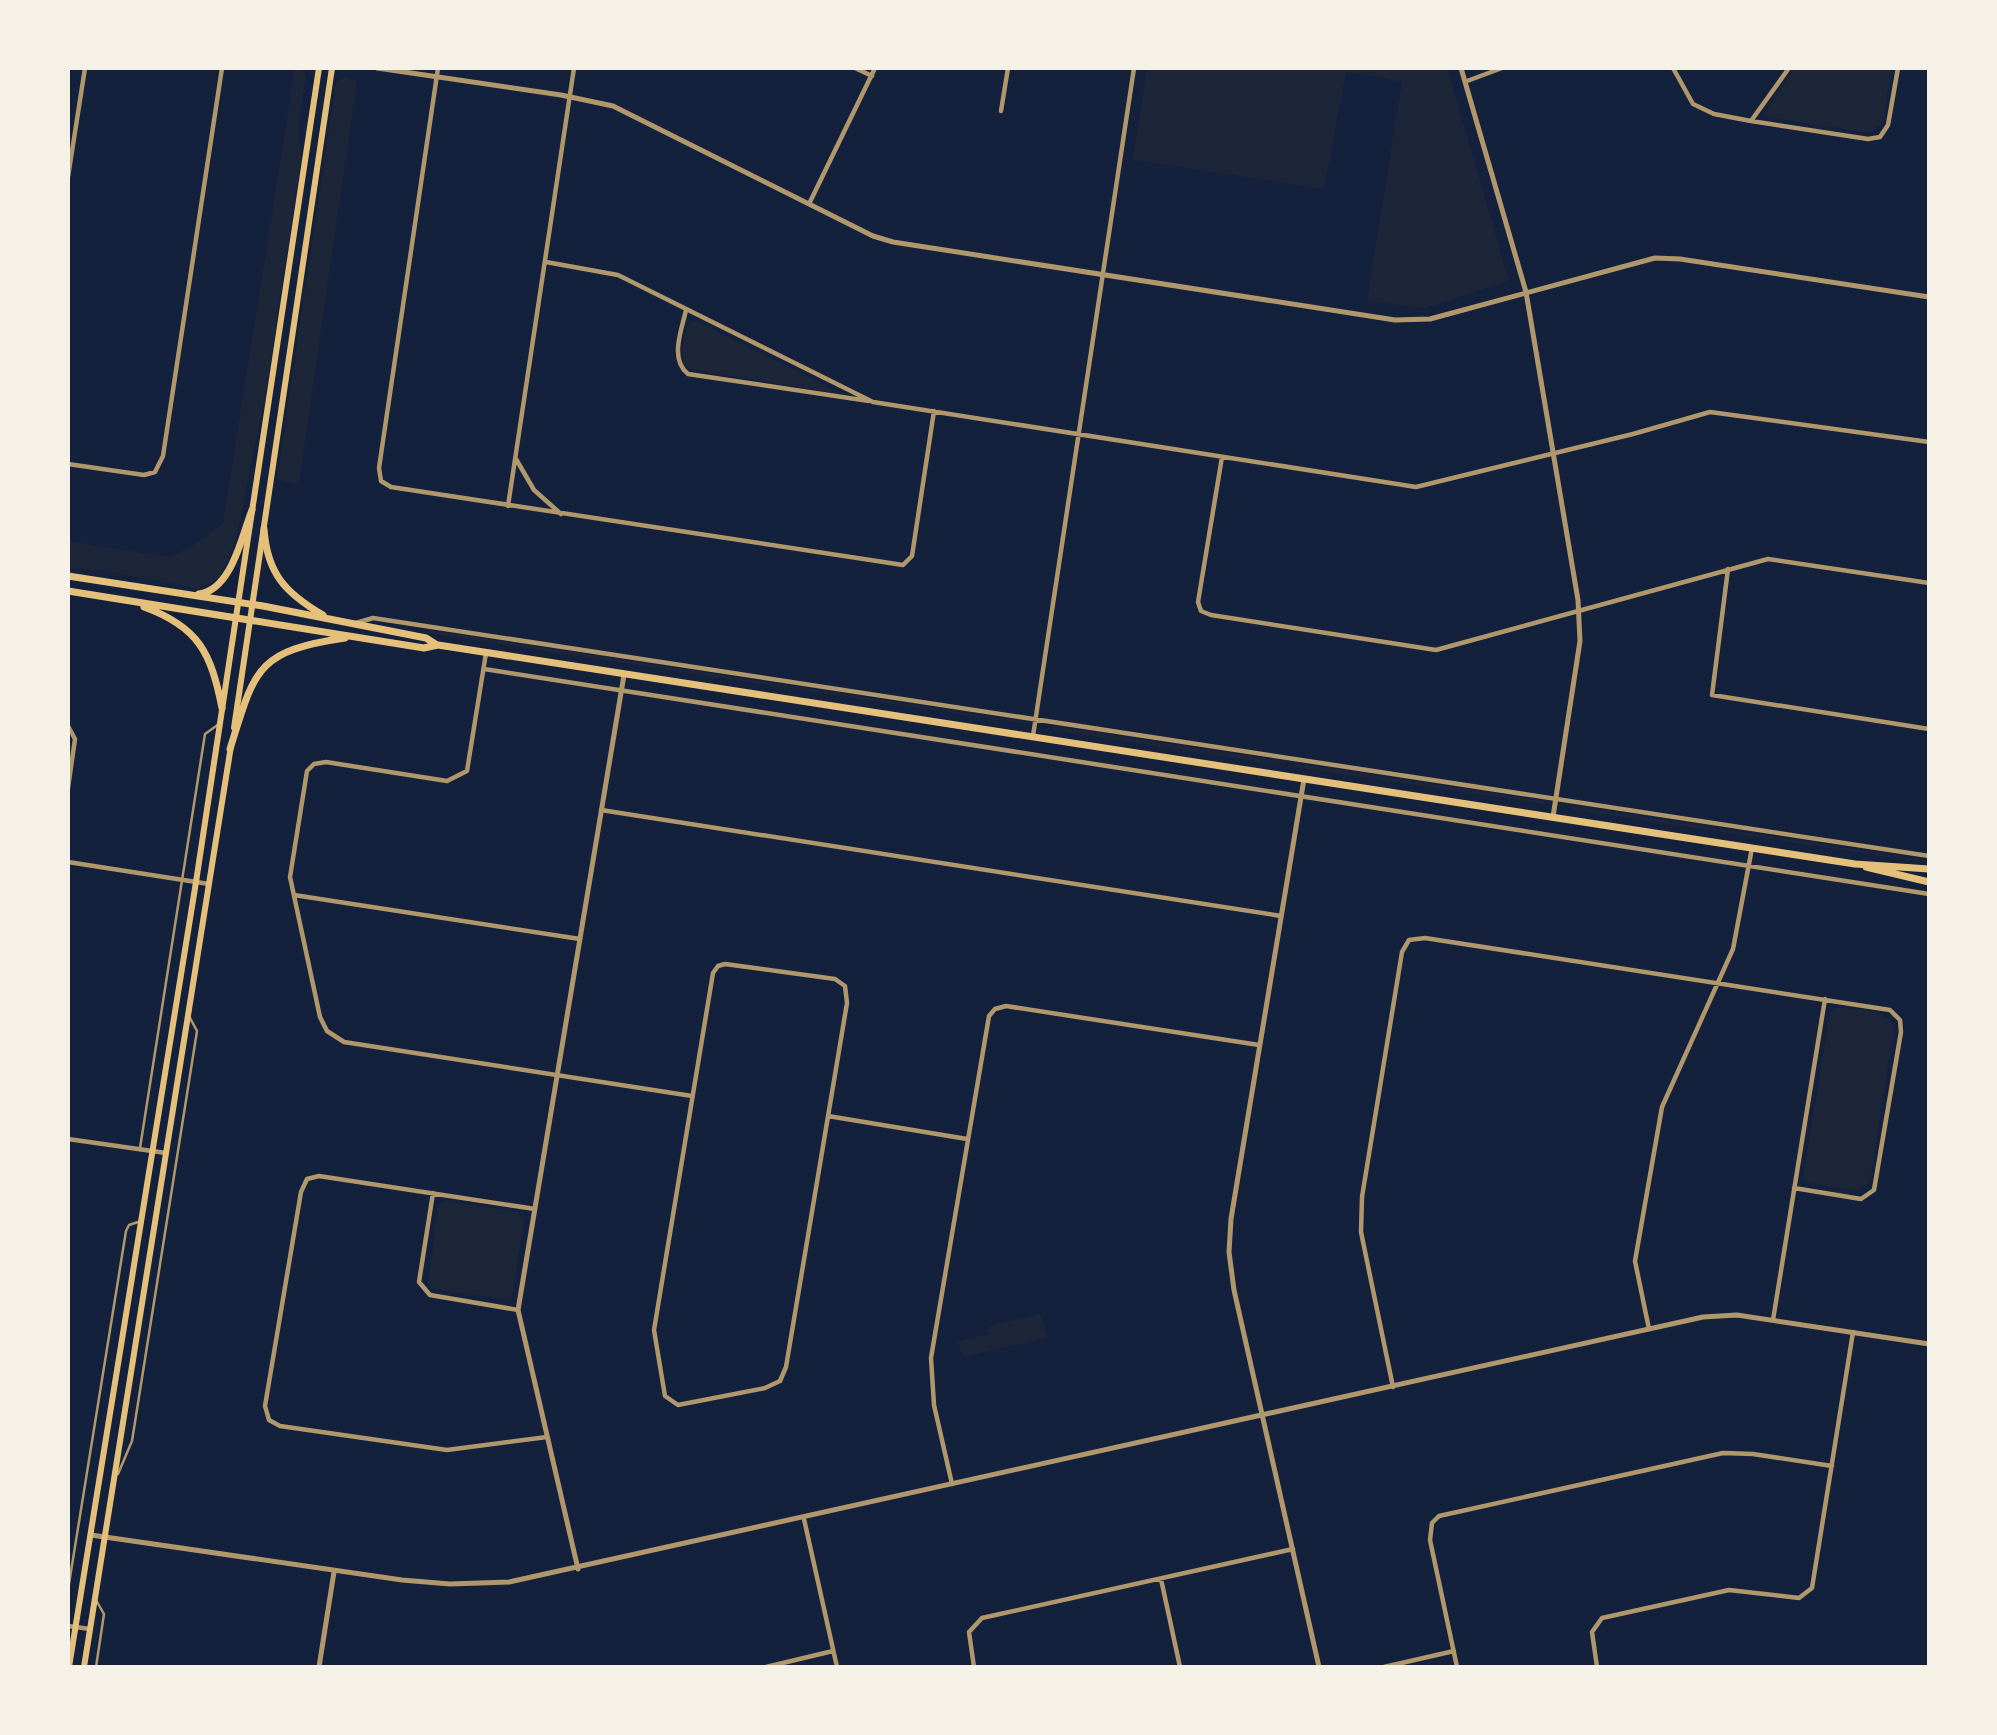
<svg xmlns="http://www.w3.org/2000/svg" width="1997" height="1735" viewBox="0 0 1997 1735" font-family="Jost,sans-serif">
<style>
.green{fill:#1d2539}
.lines{fill:none;stroke-linecap:round;stroke-linejoin:round}
.service{stroke:#b1986c;stroke-width:2.5}
.minor{stroke:#b1986c;stroke-width:4.5}
.tertiary{stroke:#b1986c;stroke-width:5}
.secondary{stroke:#e5c07b;stroke-width:6}
.primary{stroke:#e5c07b;stroke-width:7}
</style>
<rect width="100%" height="100%" fill="#14213d"/>
<path class="green" d="M 295,68 L 302,69 L 306,76 L 298,127 L 301,160 L 267,385 L 237,536 L 221,577 L 199,589 L 102,570 L 68,569 L 68,541 L 169,557 L 191,547 L 223,523 Z
M 1147,68 L 1447,68 L 1509,281 L 1425,308 L 1367,301 L 1402,82 L 1346,72 L 1324,189 L 1133,160 Z
M 1795,68 L 1891,68 L 1883,123 L 1870,133 L 1769,117 L 1766,113 L 1768,107 Z
M 345,77 L 357,81 L 299,484 L 277,479 L 336,82 Z
M 691,321 L 698,322 L 832,389 L 831,392 L 688,369 L 683,364 C 682,351 683,331 691,321 Z
M 429,630 L 1025,722 L 1026,724 L 427,633 Z
M 1050,726 L 1059,727 L 1289,762 L 1267,763 L 1053,730 Z
M 1294,763 L 1544,801 L 1545,804 L 1294,767 Z
M 1574,806 L 1929,861 L 1929,863 L 1570,809 Z
M 1836,1007 C 1854,1010 1887,1008 1894,1028 L 1870,1181 L 1857,1191 L 1808,1183 L 1803,1178 L 1830,1012 Z
M 444,1201 L 518,1212 L 524,1220 L 512,1297 L 508,1299 L 432,1289 L 428,1285 L 438,1207 Z
M 1041,1314 L 1047,1338 L 962,1357 L 958,1341 L 989,1334 L 988,1326 Z"/>
<g class="lines">
<path class="service" d="M 140,1148 L 205,734 L 219,724
M 118,1474 L 132,1441 L 197,1031 L 190,1018
M 68,1590 L 126,1231 L 129,1225 L 138,1222
M 96,1600 L 104,1614 L 96,1667"/>
<path class="minor" d="M 438,68 L 379,468 L 381,481 L 391,487 L 903,565 L 912,556 L 934,411
M 855,68 L 872,76
M 1673,68 L 1693,104 L 1714,114 L 1751,121 L 1789,68
M 1467,81 L 1502,68
M 1001,111 L 1008,68
M 1751,121 L 1868,139 L 1880,137 L 1888,125 L 1898,68
M 68,177 L 85,68
M 809,204 L 875,68
M 546,262 L 618,275 L 873,402 L 1416,487 L 1633,434 L 1710,412 L 1929,442
M 686,310 C 682,329 669,359 688,374 L 869,401
M 1222,457 L 1198,602 L 1201,611 L 1211,615 L 1436,650 L 1768,559 L 1929,583
M 516,459 L 534,490 L 561,514
M 68,464 L 144,475 L 155,472 L 163,456 L 222,68
M 508,506 L 574,68
M 1728,569 L 1712,695 L 1929,729
M 356,623 L 373,618 L 1929,856
M 486,653 L 467,771 L 447,781 L 326,762 L 314,764 L 307,771 L 290,877 L 320,1017 L 327,1031 L 344,1042 L 692,1096
M 484,669 L 1929,894
M 68,726 L 75,739 L 68,788
M 1033,736 L 1134,68
M 601,810 L 1281,916
M 68,862 L 209,884
M 294,895 L 580,939
M 725,964 L 835,979 L 845,986 L 847,1003 L 786,1367 L 780,1381 L 765,1388 L 678,1405 L 665,1396 L 654,1330 L 713,973 L 718,966 Z
M 828,1116 L 967,1139
M 68,1139 L 166,1153
M 433,1193 L 419,1282 L 430,1295 L 518,1310
M 535,1209 L 319,1176 L 307,1179 L 301,1192 L 265,1406 L 269,1420 L 280,1426 L 447,1450 L 547,1437
M 1773,1320 L 1825,999
M 1649,1329 L 1635,1261 L 1662,1107 L 1733,949 L 1752,848
M 1393,1387 L 1361,1232 L 1362,1197 L 1402,952 L 1409,940 L 1425,938 L 1890,1010 L 1900,1020 L 1901,1032 L 1874,1190 L 1861,1199 L 1794,1188
M 952,1484 L 934,1405 L 931,1358 L 989,1016 L 995,1009 L 1006,1006 L 1259,1045
M 804,1519 L 837,1667
M 1161,1579 L 1180,1667
M 68,1626 L 90,1629
M 766,1667 L 833,1651
M 974,1667 L 969,1632 L 982,1618 L 1293,1549
M 1384,1667 L 1454,1651
M 1457,1667 L 1430,1540 L 1432,1523 L 1439,1516 L 1723,1453 L 1753,1454 L 1832,1466
M 1597,1667 L 1592,1632 L 1602,1618 L 1729,1590 L 1799,1598 L 1812,1588 L 1853,1332"/>
<path class="tertiary" d="M 377,68 L 561,95 L 613,106 L 873,236 L 893,242 L 1395,320 L 1430,319 L 1655,258 L 1680,259 L 1929,297
M 1461,68 L 1526,292 L 1578,600 L 1580,641 L 1553,817
M 1304,779 L 1231,1219 L 1229,1252 L 1234,1290 L 1319,1667
M 91,1535 L 402,1580 L 450,1584 L 509,1582 L 1703,1317 L 1737,1315 L 1929,1344
M 578,1569 L 518,1310 L 624,675
M 319,1667 L 334,1572"/>
<path class="secondary" d="M 234,728 L 332,68
M 69,1667 L 196,882 L 319,68
M 84,1667 L 231,746"/>
<path class="primary" d="M 264,529 C 267,573 285,593 323,615
M 68,576 L 263,606 L 426,638 L 437,645
M 68,591 L 424,648 L 438,645 L 1855,864 L 1929,869
M 199,594 C 232,590 242,535 252,510
M 144,607 C 199,627 211,653 222,708
M 230,749 C 255,669 256,651 345,638
M 1866,867 L 1929,882"/>
</g>
<rect width="1997" height="1735" fill="none" stroke="#f6f1e7" stroke-width="140"/>
</svg>
